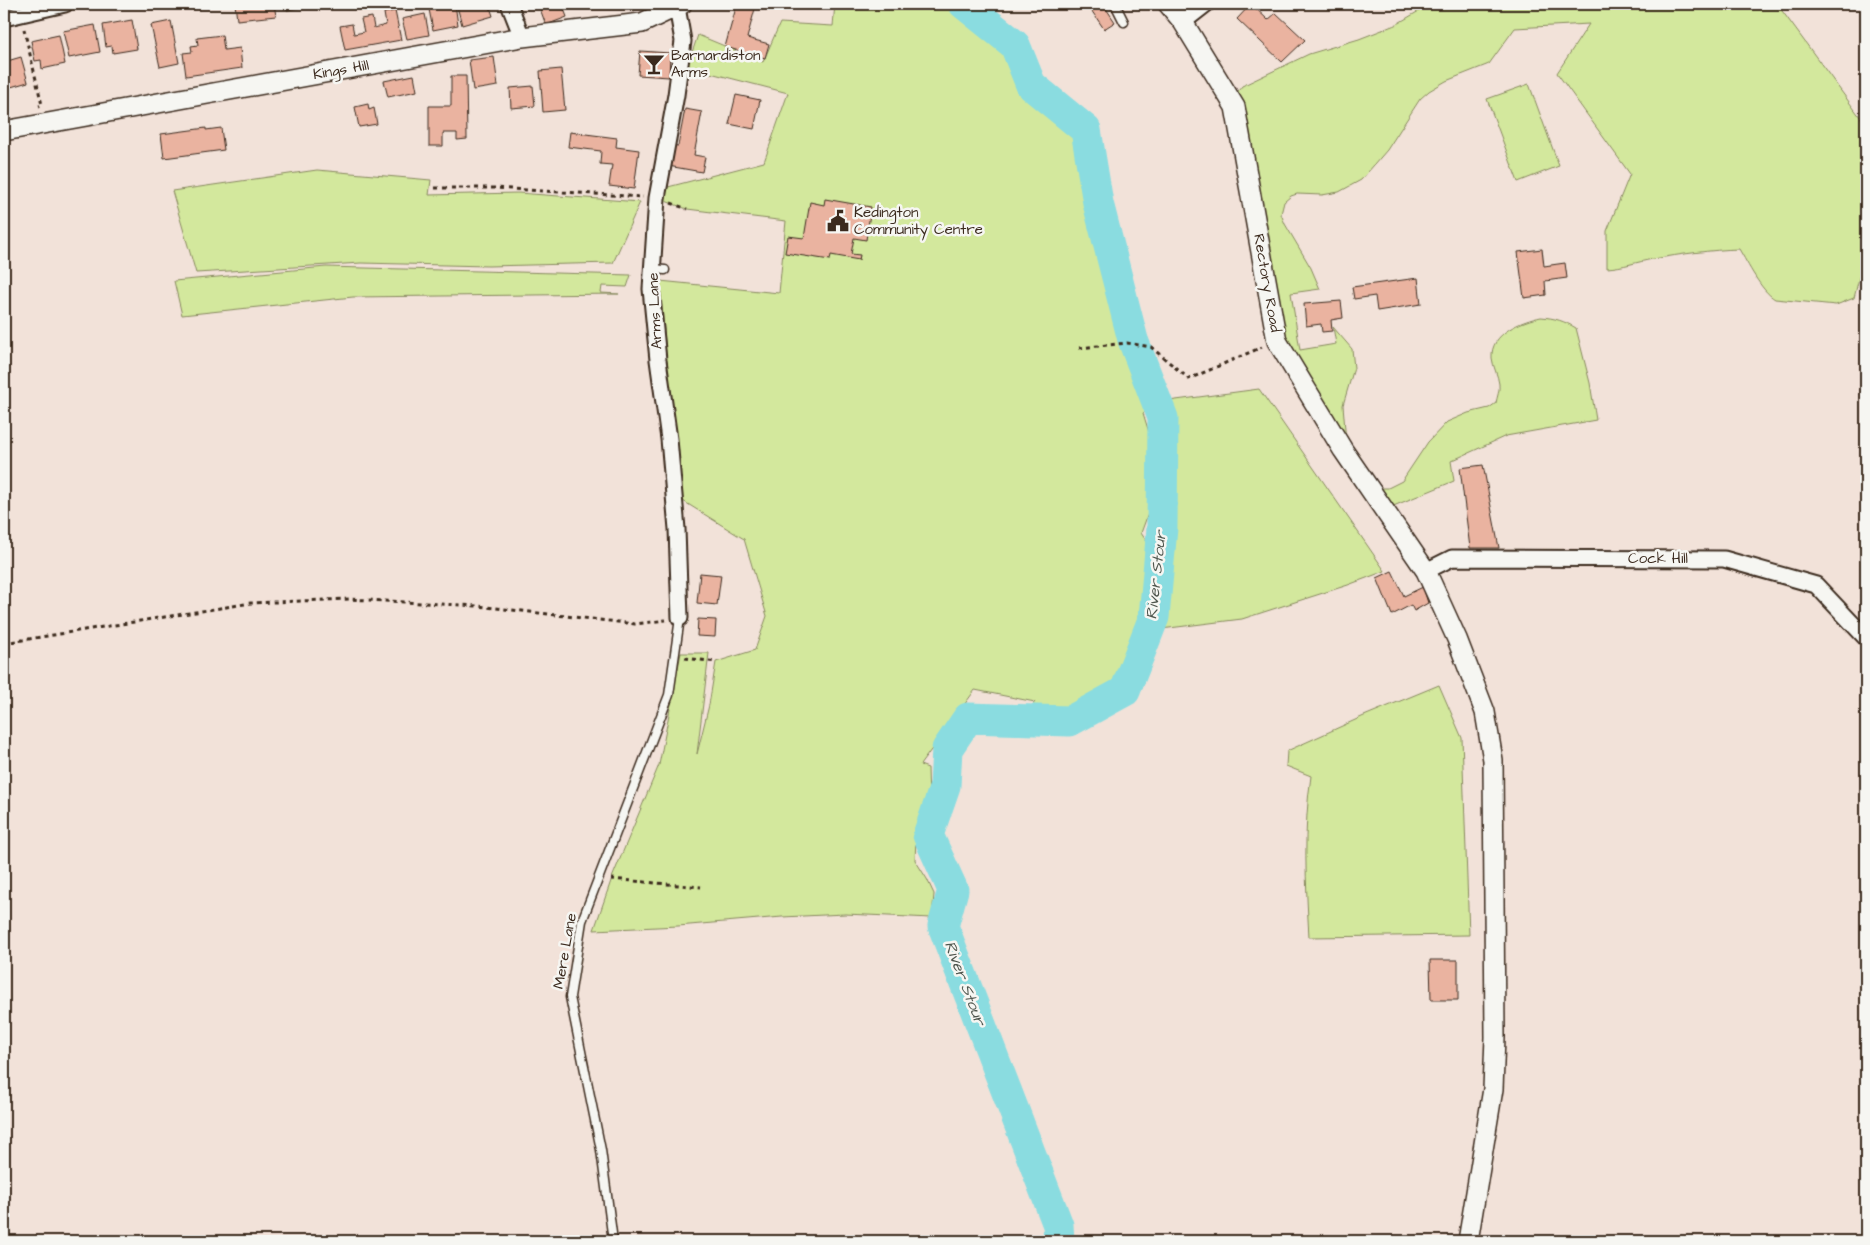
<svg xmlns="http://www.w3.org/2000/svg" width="1870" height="1245" viewBox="0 0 1870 1245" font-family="'Architects Daughter',sans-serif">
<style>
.green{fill:#d3e89d;stroke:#87895e}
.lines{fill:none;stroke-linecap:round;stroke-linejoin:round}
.river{stroke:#8adce0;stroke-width:31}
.building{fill:#eab3a0;stroke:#3b2a1e}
.service-casing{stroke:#3b2a1e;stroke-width:11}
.minor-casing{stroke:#3b2a1e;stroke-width:19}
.tertiary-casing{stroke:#3b2a1e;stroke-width:22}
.path{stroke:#3b2a1e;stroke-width:3;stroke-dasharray:4 4;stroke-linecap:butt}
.service{stroke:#f6f6f2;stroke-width:8}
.minor{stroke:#f6f6f2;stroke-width:15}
.tertiary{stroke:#f6f6f2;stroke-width:19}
.labels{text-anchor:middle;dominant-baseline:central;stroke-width:5;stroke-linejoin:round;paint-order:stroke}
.poi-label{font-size:15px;fill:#3b2a1e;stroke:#f6f6f2;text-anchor:start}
.street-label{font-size:15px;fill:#3b2a1e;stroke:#f6f6f2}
.water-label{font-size:16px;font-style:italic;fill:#4f564e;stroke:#f6f6f2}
</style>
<rect width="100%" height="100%" fill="#f2e2d9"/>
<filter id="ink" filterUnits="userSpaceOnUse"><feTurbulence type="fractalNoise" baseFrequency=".02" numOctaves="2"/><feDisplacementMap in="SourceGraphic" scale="10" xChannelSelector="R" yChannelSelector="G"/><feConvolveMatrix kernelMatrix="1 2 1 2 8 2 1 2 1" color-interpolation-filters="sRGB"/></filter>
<g filter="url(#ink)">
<path class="green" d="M 835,4 L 983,4 L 985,5 L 1020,47 L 1039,81 L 1086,122 L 1096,142 L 1106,207 L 1161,402 L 1259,389 L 1385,571 L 1348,585 L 1242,619 L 1161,629 L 1165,609 L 1168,453 L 1167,441 L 1158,423 L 1160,402 L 1143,413 L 1154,449 L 1149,511 L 1141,533 L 1151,548 L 1150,585 L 1147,599 L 1139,618 L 1144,623 C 1142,633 1141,644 1137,653 C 1126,679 1094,713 1066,719 C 1052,722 1037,721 1024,722 L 1030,708 L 1035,702 L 975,690 L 920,765 L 928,768 L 929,804 L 924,823 L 916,839 L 915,860 L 927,879 L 934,894 L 932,918 L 845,914 L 782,917 L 678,926 L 594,930 L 612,878 L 659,765 L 681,653 L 709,653 L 697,754 L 709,705 L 716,662 L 755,650 L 767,616 L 744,539 L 683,501 L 671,416 L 660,281 L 779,293 L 786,221 L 687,209 L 657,198 L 668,187 L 764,162 L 788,93 L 687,67 L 698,35 L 763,62 L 780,23 L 833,26 Z
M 1431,4 L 1777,4 L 1866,125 L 1866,250 L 1854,298 L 1836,305 L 1775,299 C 1761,291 1748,264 1739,249 C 1710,250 1682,254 1653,259 C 1637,262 1623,267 1607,268 L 1607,231 L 1630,174 L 1557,73 L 1589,24 L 1515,28 L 1489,64 L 1446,81 L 1429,91 L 1420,99 L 1387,150 L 1361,180 L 1339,192 L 1322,195 L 1297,194 L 1291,196 L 1284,202 L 1281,214 L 1285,224 L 1311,268 L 1320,289 L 1291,293 L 1300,350 L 1336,344 L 1333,327 L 1352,349 L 1354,368 L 1343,405 L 1346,442 L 1288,358 L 1235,95 L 1242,86 L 1309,54 L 1359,39 L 1395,25 Z
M 1529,84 L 1559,166 L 1518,182 L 1487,99 Z
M 317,170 L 431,180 L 429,195 L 518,193 L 640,202 L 613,263 L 488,266 L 361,263 L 196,273 L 172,191 Z
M 326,267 L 631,275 L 627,287 L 602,286 L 601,293 L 619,294 L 353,297 L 182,315 L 174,281 Z
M 1541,317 C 1555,318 1564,321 1576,328 L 1590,383 L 1596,420 L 1506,436 L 1451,461 L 1454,481 L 1391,507 L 1378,488 L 1388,488 L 1402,481 L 1428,442 L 1447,422 L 1468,413 L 1489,408 L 1496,403 C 1497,397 1500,390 1499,384 C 1498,375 1493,367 1492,358 C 1490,333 1522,321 1541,317 Z
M 1439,685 L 1462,738 L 1469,935 L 1309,937 C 1306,884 1303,829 1311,776 L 1286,766 L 1287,751 L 1364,716 Z"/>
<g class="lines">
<path class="river" d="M 964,4 L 1015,45 L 1031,85 L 1086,130 L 1098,203 L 1133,340 L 1163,418 L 1162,528 L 1154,617 L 1125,691 L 1070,721 L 968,718 L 947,749 L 945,786 L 928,835 L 953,890 L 943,926 L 1058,1225 L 1059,1241"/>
</g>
<path class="building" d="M 235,4 L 274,4 L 276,16 L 237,20 Z
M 286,4 L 322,4 L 287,10 Z
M 428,4 L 455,4 L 458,25 L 433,30 Z
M 466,4 L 489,4 L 493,16 L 462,25 L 457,6 Z
M 546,4 L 562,4 L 567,17 L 546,25 L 539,6 Z
M 737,4 L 756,5 L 747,38 L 769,44 L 765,58 L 725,47 Z
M 1087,4 L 1103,4 L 1115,22 L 1104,29 Z
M 1251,4 L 1268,20 L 1276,13 L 1305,40 L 1282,62 L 1237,19 Z
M 395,11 L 401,40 L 345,50 L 340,26 L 352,24 L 354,34 L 364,32 L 361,19 L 372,17 L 374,28 L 386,25 L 384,13 Z
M 425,14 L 429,35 L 407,39 L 402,19 Z
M 132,20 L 137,49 L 113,53 L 112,46 L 106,47 L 103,25 Z
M 171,21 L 179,63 L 160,67 L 151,25 Z
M 95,25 L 100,52 L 69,58 L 63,31 Z
M 59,35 L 65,64 L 42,69 L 41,60 L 35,61 L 31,41 Z
M 222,35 L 224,50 L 240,48 L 242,68 L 186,76 L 183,53 L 192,52 L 191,46 L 198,45 L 197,38 Z
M 640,51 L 670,53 L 669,77 L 638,75 Z
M 21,57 L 28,82 L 4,89 L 4,62 Z
M 494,57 L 498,86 L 473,90 L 469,60 Z
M 561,69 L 565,110 L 543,112 L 540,71 Z
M 414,75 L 417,91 L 388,97 L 384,81 Z
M 451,76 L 466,76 L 467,139 L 457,140 L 457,133 L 443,133 L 443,146 L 429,146 L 429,106 L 451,106 Z
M 533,86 L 535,106 L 511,108 L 510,88 Z
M 736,95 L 760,100 L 754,129 L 729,124 Z
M 368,104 L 369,110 L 374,108 L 377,124 L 359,127 L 355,107 Z
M 685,109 L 702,112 L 694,155 L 705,157 L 702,172 L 668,166 L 672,145 L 678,146 Z
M 206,128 L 206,130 L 221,128 L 224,150 L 164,158 L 161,134 Z
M 570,132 L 617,138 L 616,147 L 639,150 L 634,189 L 609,186 L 612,165 L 600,164 L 601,151 L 568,147 Z
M 825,199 L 871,207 L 866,240 L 854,238 L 851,254 L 860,255 L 859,260 L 831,255 L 830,260 L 785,253 L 788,236 L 804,238 L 810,202 L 824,205 Z
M 1542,249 L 1544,266 L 1565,263 L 1567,278 L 1545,281 L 1546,295 L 1524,298 L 1518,252 Z
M 1418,278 L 1421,304 L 1377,311 L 1375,296 L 1354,299 L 1352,287 Z
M 1341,301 L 1343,318 L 1331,320 L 1332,331 L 1322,332 L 1321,324 L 1306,326 L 1304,304 Z
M 1483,465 L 1499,548 L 1470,548 L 1460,468 Z
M 1392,571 L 1404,596 L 1423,587 L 1428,603 L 1414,611 L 1411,605 L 1392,615 L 1377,578 Z
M 700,573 L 721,575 L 717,605 L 697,603 Z
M 698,619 L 716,620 L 715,637 L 697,636 Z
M 1430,960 L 1458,960 L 1458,1000 L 1431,1000 Z"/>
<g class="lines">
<g class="service-casing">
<path id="service" d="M 1115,4 L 1124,22
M 653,269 L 665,270
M 613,1241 L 601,1150 L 570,997 L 582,921 L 669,695 L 680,618"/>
</g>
<g class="minor-casing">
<path id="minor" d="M 509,4 L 522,37
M 677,7 L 683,41 L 676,95 L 657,198 L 651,289 L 658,360 L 669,439 L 677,529 L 680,618
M 4,18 L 65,4
M 1183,22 L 1206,4
M 1426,571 L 1452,558 L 1724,559 L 1816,585 L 1866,638"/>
</g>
<g class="tertiary-casing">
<path id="tertiary" d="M 1168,4 L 1183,22 L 1235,107 L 1277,341 L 1343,450 L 1426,571 L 1457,639 L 1485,712 L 1493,760 L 1495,1037 L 1493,1089 L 1468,1241
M 4,131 L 522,37 L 642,23 L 682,4"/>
</g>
<path class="path" d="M 24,29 L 42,105 L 39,106
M 435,188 L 495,188 L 643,197
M 671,203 L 687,209
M 1079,348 L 1127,343 L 1151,347 L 1189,379 L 1262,347
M 4,643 L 251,603 L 349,599 L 478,606 L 635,624 L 666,620
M 685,658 L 716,662
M 611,879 L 701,887"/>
<use href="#service" class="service"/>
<use href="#minor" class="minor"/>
<use href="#tertiary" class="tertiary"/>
</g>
</g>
<defs>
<g id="bar-bare" transform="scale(1.725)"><path d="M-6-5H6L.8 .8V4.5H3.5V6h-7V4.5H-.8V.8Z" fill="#3b2a1e" stroke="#f6f6f2" stroke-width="2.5" paint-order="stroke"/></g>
<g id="civic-bare" transform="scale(1.725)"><path d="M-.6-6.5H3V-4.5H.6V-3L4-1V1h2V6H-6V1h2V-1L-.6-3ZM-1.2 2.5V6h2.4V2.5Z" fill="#3b2a1e" stroke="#f6f6f2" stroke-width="2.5" paint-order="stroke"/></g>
</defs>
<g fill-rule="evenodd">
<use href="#bar-bare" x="654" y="64"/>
<use href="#civic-bare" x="838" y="221"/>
</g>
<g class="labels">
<g class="poi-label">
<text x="671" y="55">Barnardiston<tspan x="671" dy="17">Arms</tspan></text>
<text x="854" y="212">Kedington<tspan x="854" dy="17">Community Centre</tspan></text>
</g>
<g class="street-label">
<text transform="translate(341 70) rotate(-10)">Kings Hill</text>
<text transform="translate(1267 283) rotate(80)">Rectory Road</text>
<text transform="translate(655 311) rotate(-93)">Arms Lane</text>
<text x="1658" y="558">Cock Hill</text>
<text transform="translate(565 951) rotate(-80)">Mere Lane</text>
</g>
<g class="water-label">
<text transform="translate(1156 575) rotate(-84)">River Stour</text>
<text transform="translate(965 983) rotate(69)">River Stour</text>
</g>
</g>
<rect width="1870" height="1245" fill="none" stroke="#f6f6f2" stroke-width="20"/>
<rect x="10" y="10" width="1850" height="1225" fill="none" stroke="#3b2a1e" stroke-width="2" filter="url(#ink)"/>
</svg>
